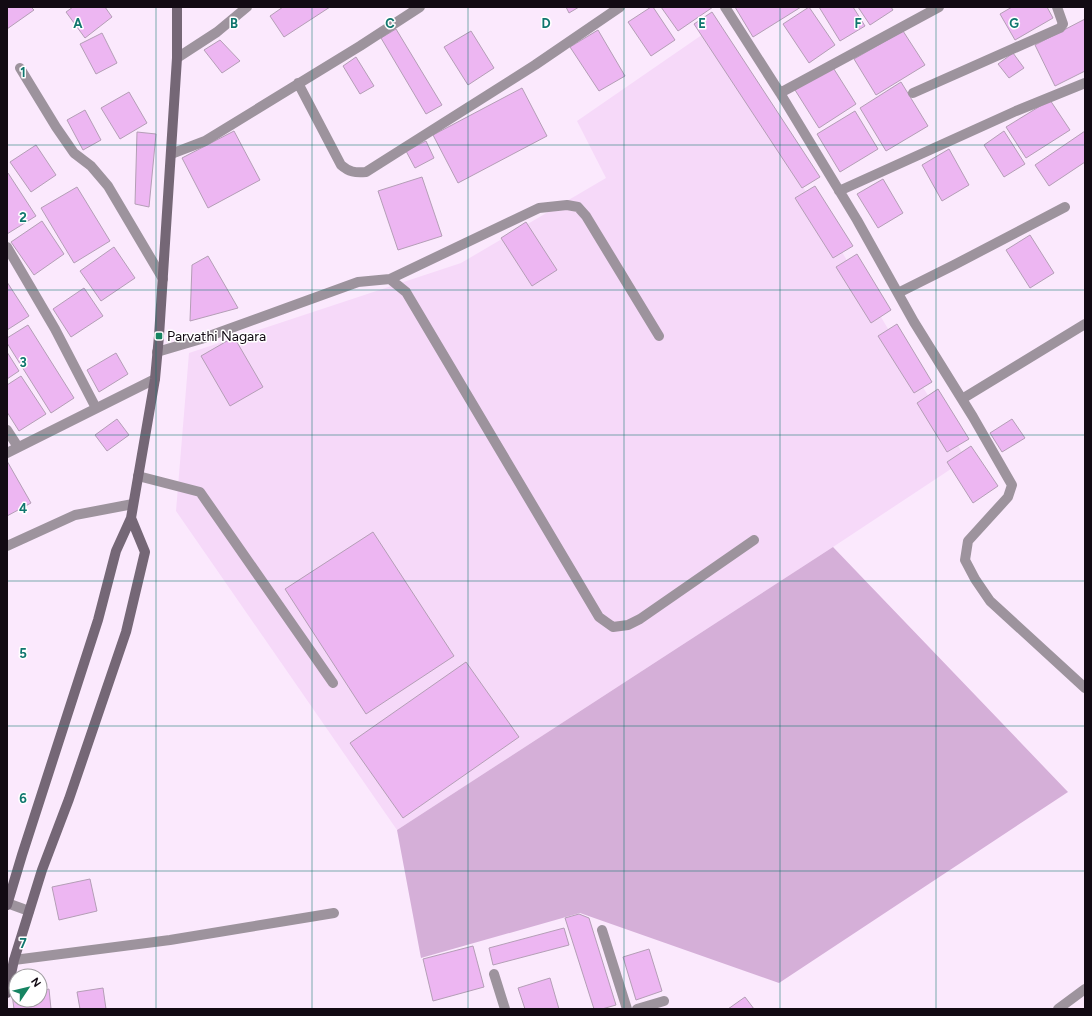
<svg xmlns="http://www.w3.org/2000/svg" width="1092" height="1016" viewBox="0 0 1092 1016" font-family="Figtree,sans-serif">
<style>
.built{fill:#f6d9f9}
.green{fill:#d5afd8}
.building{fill:#edb6f2;stroke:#b49eb6}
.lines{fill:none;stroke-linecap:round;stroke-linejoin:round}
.service{stroke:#9d939d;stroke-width:10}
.minor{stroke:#9d939d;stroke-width:10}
.secondary{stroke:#756776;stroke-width:10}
.grid{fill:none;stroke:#0f766e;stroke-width:1;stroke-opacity:0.55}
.poi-dot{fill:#168462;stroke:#fff;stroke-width:1.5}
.labels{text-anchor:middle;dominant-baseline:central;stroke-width:3;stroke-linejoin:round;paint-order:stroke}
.poi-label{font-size:14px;fill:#120a13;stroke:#fff;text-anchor:start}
.grid-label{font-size:13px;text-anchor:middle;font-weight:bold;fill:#0f766e;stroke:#fff;stroke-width:3;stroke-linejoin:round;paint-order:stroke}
</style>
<rect width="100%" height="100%" fill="#fbe9fd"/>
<path class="built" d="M 709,30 L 966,459 L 833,547 L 397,830 L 176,511 L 189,353 L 461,263 L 606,178 L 577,121 Z"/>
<path class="green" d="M 833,547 L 1068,792 L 779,983 L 580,913 L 421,958 L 397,830 Z"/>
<path class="building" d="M 7,7 L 31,7 L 34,10 L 7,29 Z
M 73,7 L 105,7 L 112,17 L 85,38 L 66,12 Z
M 283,7 L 330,7 L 284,37 L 270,16 Z
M 566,7 L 579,7 L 569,13 Z
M 651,7 L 653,7 L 675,40 L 651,56 L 628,22 Z
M 661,7 L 713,7 L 678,31 Z
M 735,7 L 801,7 L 753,37 Z
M 809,7 L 835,45 L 809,63 L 783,24 Z
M 819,7 L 853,7 L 865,26 L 840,41 Z
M 858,7 L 891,7 L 893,10 L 870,25 Z
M 1012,7 L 1047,7 L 1053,18 L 1015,40 L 1000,14 Z
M 712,12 L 820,177 L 802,188 L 694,24 Z
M 1085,19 L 1085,71 L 1055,86 L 1035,45 Z
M 396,29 L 442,105 L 426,114 L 381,38 Z
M 598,30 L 625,76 L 599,91 L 570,47 Z
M 471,31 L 494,68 L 468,85 L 444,47 Z
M 903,31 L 925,65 L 876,95 L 854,59 Z
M 102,33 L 117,63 L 96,74 L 80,44 Z
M 220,40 L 240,61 L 222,73 L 204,50 Z
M 1013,53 L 1024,68 L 1009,78 L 998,64 Z
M 356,57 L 374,86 L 360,94 L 343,66 Z
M 832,66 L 856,104 L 819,128 L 795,90 Z
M 901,82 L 928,126 L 886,151 L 860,108 Z
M 522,88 L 547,136 L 458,183 L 433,135 Z
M 129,92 L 147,123 L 120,139 L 101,108 Z
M 1050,100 L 1070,130 L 1026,158 L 1006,127 Z
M 85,110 L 101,140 L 83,150 L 67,120 Z
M 855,111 L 878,149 L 840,172 L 817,134 Z
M 234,131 L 260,180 L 208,208 L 182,158 Z
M 1004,131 L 1025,164 L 1004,177 L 984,145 Z
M 1085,131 L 1085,162 L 1049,186 L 1035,165 Z
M 137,132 L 156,134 L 149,207 L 135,204 Z
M 426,141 L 434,158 L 415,168 L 406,151 Z
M 36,145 L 56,175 L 31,192 L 10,162 Z
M 949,149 L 969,185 L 942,201 L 922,165 Z
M 7,173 L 8,173 L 36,216 L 7,234 Z
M 422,177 L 442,236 L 398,250 L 378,191 Z
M 883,179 L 903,213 L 878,228 L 857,194 Z
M 815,186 L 853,246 L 833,258 L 795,198 Z
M 77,187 L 110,241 L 74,263 L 41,208 Z
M 42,221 L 64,254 L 34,275 L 11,242 Z
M 526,222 L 557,270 L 532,286 L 501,238 Z
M 1030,235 L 1054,273 L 1030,288 L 1006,250 Z
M 114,247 L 135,278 L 101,301 L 80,271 Z
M 857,254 L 891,310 L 871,323 L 836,267 Z
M 208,256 L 238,308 L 190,321 L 192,265 Z
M 7,282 L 29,316 L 7,330 Z
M 84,288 L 103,316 L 71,337 L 53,309 Z
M 897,324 L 932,382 L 914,393 L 878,336 Z
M 28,325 L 74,398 L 51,413 L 7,343 L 7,338 Z
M 234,337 L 263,387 L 230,406 L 201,356 Z
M 7,352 L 19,371 L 7,379 Z
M 116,353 L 128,374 L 99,392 L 87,370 Z
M 21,376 L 46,414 L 19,431 L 7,412 L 7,385 Z
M 938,389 L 969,439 L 947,452 L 917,403 Z
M 117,419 L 129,435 L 107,451 L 95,435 Z
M 1012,419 L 1025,438 L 1002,452 L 990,433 Z
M 971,446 L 998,486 L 973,503 L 947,462 Z
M 7,461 L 31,503 L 7,516 Z
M 373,532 L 454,656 L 366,714 L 285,589 Z
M 466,662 L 519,737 L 403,818 L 350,743 Z
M 90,879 L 97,911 L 59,920 L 52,887 Z
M 579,914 L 589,918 L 616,1005 L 602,1009 L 594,1009 L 565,918 Z
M 564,928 L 569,945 L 493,965 L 489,948 Z
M 473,946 L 484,987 L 433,1001 L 423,959 Z
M 649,949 L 662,991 L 636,1000 L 623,957 Z
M 550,978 L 559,1009 L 525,1009 L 518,988 Z
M 103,988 L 106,1009 L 80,1009 L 77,992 Z
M 49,989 L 51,1009 L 14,1009 L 12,994 L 16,994 L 16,1000 L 40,1000 L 40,991 Z
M 745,997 L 754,1009 L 728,1009 Z"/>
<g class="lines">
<path class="service" d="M 390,279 L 539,208 L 567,205 L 578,207 L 586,216 L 659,336
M 157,352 L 201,339 L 358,282 L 390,279 L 406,292 L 599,617 L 613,627 L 628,625 L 640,619 L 754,540
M 138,476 L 200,492 L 333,683
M 7,546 L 75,515 L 133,504
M 7,903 L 29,911
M 14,960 L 170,940 L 334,913"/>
<path class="minor" d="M 725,7 L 780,93 L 857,220 L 914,322 L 973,417 L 1012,485 L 1008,497 L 968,541 L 965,560 L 975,579 L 990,601 L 1085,688
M 177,58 L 217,32 L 247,7
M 20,68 L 56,127 L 74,153 L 91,166 L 108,186 L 163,279
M 298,83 L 341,165 C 349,172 355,173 366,172 L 535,65 L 620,7
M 780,93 L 939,7
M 913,93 L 1060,28 L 1063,24 L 1057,7
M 171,154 L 205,141 L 360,46 L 420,7
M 839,191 L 1016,111 L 1085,83
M 7,247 L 55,329 L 96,408
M 898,293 L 954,265 L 1065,207
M 962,399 L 1085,324
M 7,430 L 18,447
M 7,453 L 155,379
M 602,930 L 627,1009
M 494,974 L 505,1009
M 637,1009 L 664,1001
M 1058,1009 L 1085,989"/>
<path class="secondary" d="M 7,905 L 22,855 L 98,620 L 116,551 L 131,518 L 155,379 L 159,336 L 177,58 L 177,7
M 7,993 L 14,960 L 42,870 L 69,799 L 126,632 L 145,552 L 131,518"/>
</g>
<path class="grid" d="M 156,7 L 156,1009M 312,7 L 312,1009M 468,7 L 468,1009M 624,7 L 624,1009M 780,7 L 780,1009M 936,7 L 936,1009M 7,145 L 1085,145M 7,290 L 1085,290M 7,435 L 1085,435M 7,581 L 1085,581M 7,726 L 1085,726M 7,871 L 1085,871"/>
<rect class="poi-dot" x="155" y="332" width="8" height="8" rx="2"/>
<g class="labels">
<g class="poi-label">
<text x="167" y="336">Parvathi Nagara</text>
</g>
</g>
<g class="grid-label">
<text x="78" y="28">A</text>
<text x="234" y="28">B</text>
<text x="390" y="28">C</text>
<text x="546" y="28">D</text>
<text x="702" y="28">E</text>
<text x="858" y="28">F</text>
<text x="1014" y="28">G</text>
<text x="23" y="77">1</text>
<text x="23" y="222">2</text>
<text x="23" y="367">3</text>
<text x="23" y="513">4</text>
<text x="23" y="658">5</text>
<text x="23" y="803">6</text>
<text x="23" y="948">7</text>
</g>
<rect width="1092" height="1016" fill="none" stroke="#120a13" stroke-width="16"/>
<g transform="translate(28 988) rotate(55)"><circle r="19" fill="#ffffff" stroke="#a09da1"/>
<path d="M0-3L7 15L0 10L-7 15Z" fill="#168462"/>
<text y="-6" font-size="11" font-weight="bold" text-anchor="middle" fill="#120a13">N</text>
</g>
</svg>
